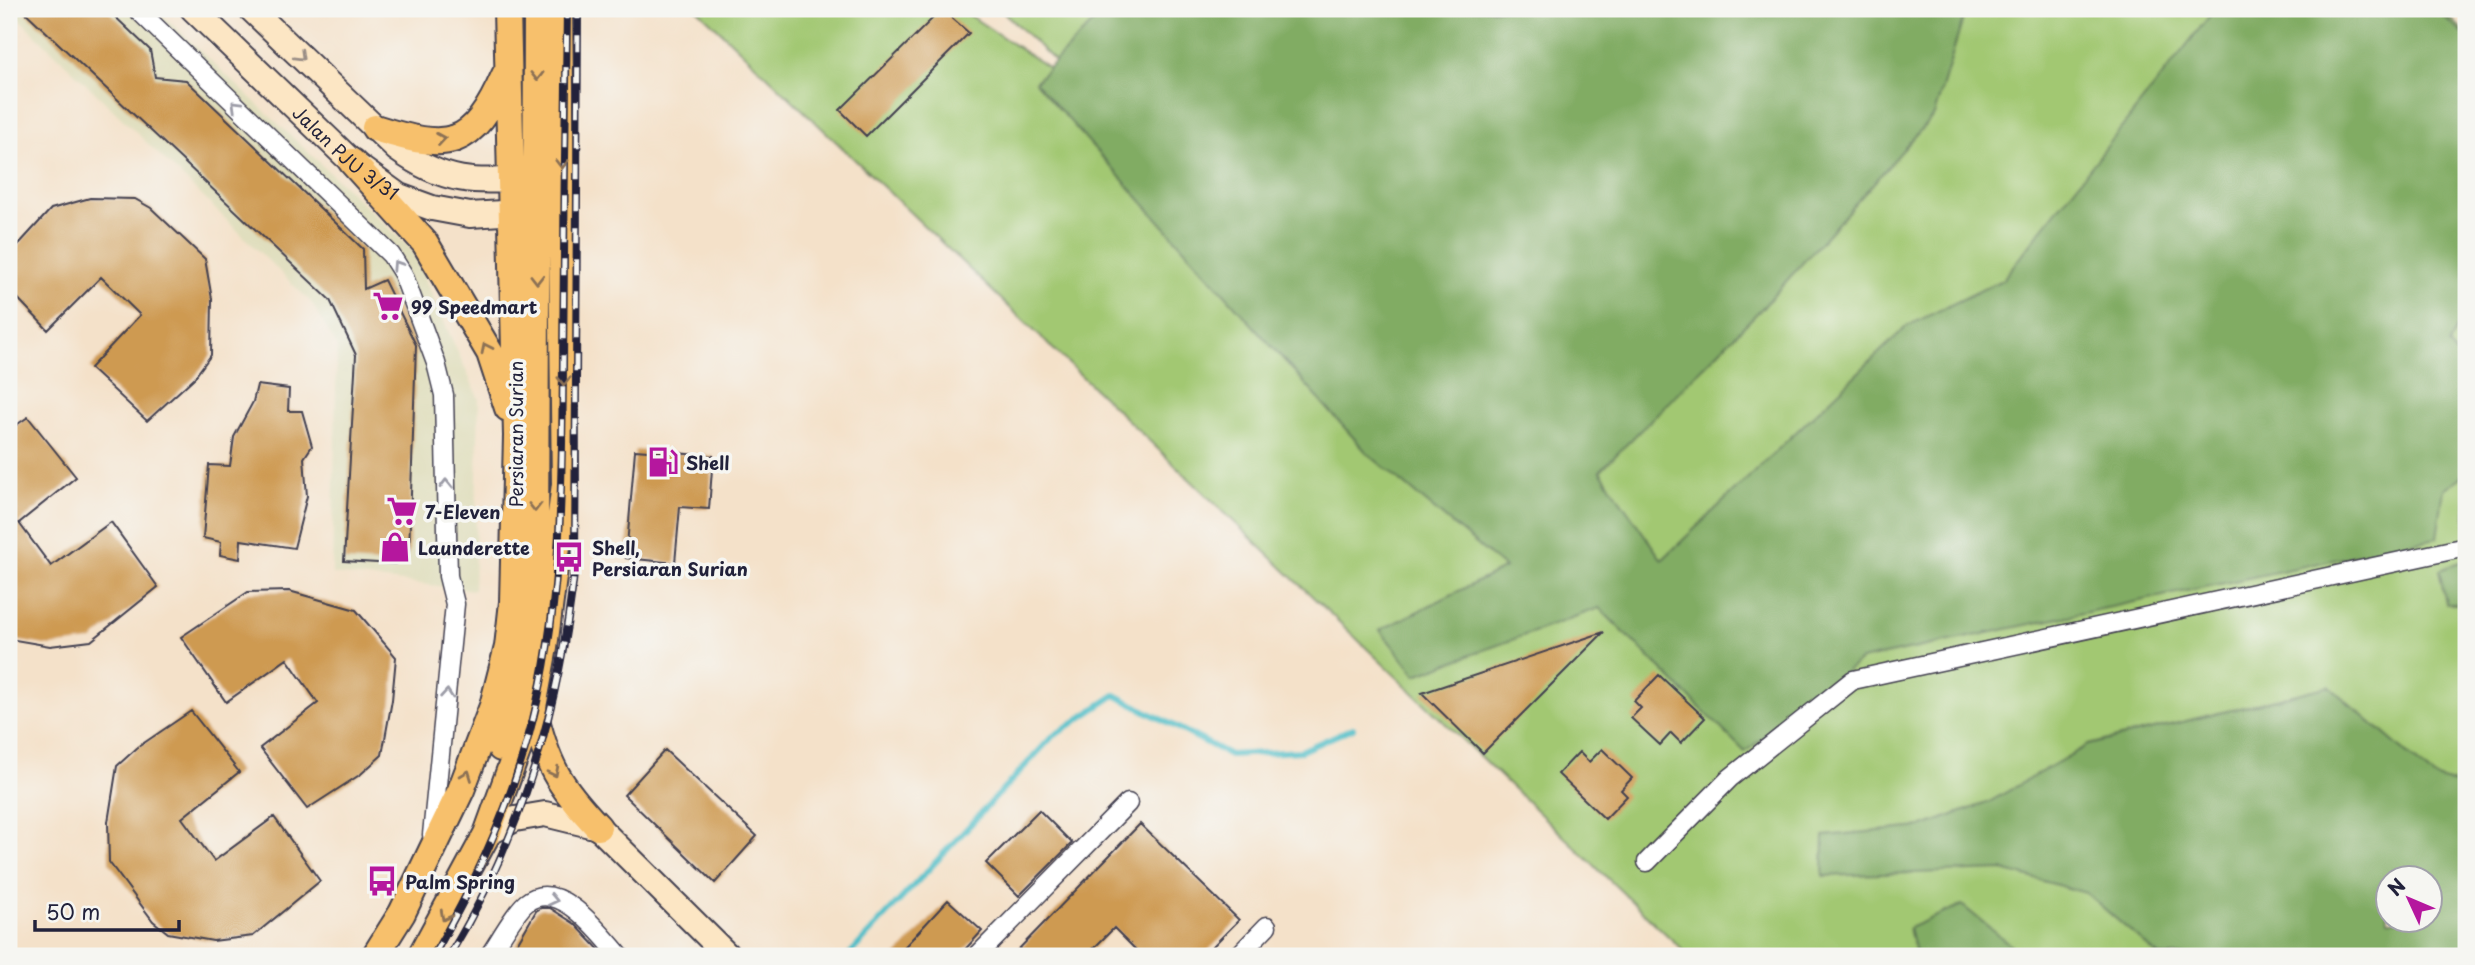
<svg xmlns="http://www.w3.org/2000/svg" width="2475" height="965" viewBox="0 0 2475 965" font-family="'Playpen Sans',sans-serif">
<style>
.built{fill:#dfddbb}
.green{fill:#a2c872;stroke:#627556;stroke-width:2;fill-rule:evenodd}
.forest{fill:#81ac64;stroke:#526750;stroke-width:2;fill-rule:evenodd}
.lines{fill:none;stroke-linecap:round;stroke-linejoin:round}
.stream{stroke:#50bec7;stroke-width:6}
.building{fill:#ce9a51}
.street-casing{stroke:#423f50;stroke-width:21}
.secondary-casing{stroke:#423f50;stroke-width:28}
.primary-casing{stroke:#423f50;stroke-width:30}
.street{stroke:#fff;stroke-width:18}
.secondary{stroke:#fce6c4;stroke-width:24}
.primary{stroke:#f7c06c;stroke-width:26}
.rail-casing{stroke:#22223b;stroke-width:8}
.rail{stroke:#f6f6f2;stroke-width:5;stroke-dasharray:16;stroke-linecap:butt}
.oneway{stroke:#9a8e86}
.oneway2{stroke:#8c7154}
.oneway3{stroke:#9c9ca7}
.labels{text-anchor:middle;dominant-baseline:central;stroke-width:7;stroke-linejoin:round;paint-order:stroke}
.street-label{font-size:18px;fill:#22223b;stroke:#f6f6f2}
.poi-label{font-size:18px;font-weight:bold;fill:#22223b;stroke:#f6f6f2;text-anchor:start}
</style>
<rect width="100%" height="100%" fill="#f6f6f2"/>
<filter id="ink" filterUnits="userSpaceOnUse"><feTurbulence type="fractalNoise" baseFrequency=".0143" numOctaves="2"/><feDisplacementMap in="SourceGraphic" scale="14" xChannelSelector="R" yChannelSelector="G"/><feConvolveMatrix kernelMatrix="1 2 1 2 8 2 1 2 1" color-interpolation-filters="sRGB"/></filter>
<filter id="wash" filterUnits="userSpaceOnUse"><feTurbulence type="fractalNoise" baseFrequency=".00686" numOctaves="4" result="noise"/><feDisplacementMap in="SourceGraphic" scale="28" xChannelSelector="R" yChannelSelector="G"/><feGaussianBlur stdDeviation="1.57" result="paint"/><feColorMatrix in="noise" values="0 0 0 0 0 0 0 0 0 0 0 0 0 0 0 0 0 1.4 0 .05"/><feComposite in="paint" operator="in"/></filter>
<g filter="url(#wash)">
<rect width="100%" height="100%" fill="#f4e1c9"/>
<path class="built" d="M 9,9 L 156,9 L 411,249 L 479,399 L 474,590 L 332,574 L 337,346 L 311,302 Z"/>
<path class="green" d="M 697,9 L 960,9 L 1072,83 L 1138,9 L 2441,9 L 2466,33 L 2466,956 L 1689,956 ZM 2388,878 L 2430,878 L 2430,920 L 2388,920 Z
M 1000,9 L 1110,9 L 1058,64 Z"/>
<path class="forest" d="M 1106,9 L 1966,9 L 1934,115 L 1766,304 L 1600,471 L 1662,560 L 1907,326 L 2002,280 L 2215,9 L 2435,9 L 2466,36 L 2466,308 L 2449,345 L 2466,366 L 2466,474 L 2444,489 L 2437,538 L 1861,660 L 1745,752 L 1599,608 L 1416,675 L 1380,630 L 1505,568 L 1368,454 L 1035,82 Z
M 2466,560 L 2466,604 L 2446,604 L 2439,570 Z
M 2329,686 L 2434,777 L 2466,788 L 2466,956 L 2159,956 L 2086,893 L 2003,870 L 1823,876 L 1824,836 L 1921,827 L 1989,802 L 2088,745 ZM 2388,878 L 2430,878 L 2430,920 L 2388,920 Z
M 1962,905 L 2024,956 L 1916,956 L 1909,928 Z"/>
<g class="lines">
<path class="stream" d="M 848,956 L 1052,737 L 1115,695 L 1230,755 L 1301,751 L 1353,728"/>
</g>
<g id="blocks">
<path class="building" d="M 22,9 L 107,9 L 150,50 L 155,77 L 186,80 L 363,249 L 364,289 L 384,280 L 416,345 L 409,553 L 395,564 L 344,561 L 356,355 L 330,300 Z
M 942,9 L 969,33 L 866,136 L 840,110 Z
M 90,198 L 135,199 L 151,208 L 205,259 L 212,299 L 211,355 L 194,378 L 147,421 L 90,368 L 140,315 L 101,277 L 48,330 L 9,289 L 9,255 L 51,209 Z
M 257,385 L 289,389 L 288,411 L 302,411 L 312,446 L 304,458 L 307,496 L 294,548 L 241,540 L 240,559 L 220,555 L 221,542 L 203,538 L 209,465 L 230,466 L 234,437 L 253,402 Z
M 28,417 L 76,477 L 19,523 L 51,566 L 111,522 L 158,587 L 91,641 L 50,646 L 9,639 L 9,430 Z
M 635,450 L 713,456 L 709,509 L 680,507 L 675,563 L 626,558 Z
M 289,591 L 356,610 L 396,657 L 392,700 L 382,755 L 361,774 L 307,809 L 260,748 L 318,703 L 287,659 L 226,702 L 181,637 L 248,592 Z
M 1604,632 L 1483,753 L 1422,693 Z
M 1659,675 L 1705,718 L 1681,743 L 1671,733 L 1660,745 L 1631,718 L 1641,708 L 1634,701 Z
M 191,711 L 239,772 L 182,818 L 214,861 L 274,817 L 320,881 L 253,936 L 213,941 L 168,933 L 153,921 L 109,862 L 108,822 L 117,766 L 138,747 Z
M 1602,749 L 1632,778 L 1621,790 L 1627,796 L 1605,819 L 1558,774 L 1579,752 L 1589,762 Z
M 665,750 L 757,836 L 715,883 L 624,795 Z
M 1039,810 L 1072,843 L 1019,896 L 986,863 Z
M 1140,824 L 1239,920 L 1203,956 L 1142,956 L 1114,928 L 1086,956 L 1012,956 Z
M 948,900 L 982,931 L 959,956 L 896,956 Z
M 541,908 L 550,908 L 575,924 L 605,956 L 510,956 L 536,911 Z"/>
</g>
</g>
<g filter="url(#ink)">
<use href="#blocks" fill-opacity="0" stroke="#423f50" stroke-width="2"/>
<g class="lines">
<g class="street-casing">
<path id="street" d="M 137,9 L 391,255 L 403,274 L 436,363 L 444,395 L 448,576 L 455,604 L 432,835
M 1647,862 L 1730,778 L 1853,680 L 2466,547
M 489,956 C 499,942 514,913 526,903 C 559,876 602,936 620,956
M 977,956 L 1128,803
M 1238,956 L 1267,926"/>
</g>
<g class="secondary-casing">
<g id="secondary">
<path id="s1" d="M 193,9 L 352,162 L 399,196 L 432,208 L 470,215 L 533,211"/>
<path d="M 251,9 L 397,149 C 445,184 475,183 532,178"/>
<path d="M 487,834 L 515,819 L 545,814 L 598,827 L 728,956"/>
</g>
</g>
<g class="primary-casing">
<path id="primary" d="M 375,128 C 449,151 472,150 505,75
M 352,162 L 425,243 L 490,353 L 508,408
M 533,707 C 546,764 558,785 598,827
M 501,748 L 526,647 L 535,559 L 537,21 L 542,9
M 375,956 L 402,913 L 461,790 L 493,706 L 508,647 L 513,602 L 517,436 L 507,9
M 421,956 L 487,834 L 533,707 L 544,647 L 565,484 L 559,9"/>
</g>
<use href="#street" class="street"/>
<use href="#secondary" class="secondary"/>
<use href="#primary" class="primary"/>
<g class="rail-casing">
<path id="rail" d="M 433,956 C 479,877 517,792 537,702 C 562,591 562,478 563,364 C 564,246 565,127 567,9
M 449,956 C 523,835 560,705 575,565 L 578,9"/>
</g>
<use href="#rail" class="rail"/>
</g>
<defs><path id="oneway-chevron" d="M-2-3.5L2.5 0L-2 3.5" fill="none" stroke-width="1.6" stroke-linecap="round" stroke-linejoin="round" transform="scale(1.75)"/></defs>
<use class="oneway" href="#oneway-chevron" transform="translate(300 56) rotate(44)"/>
<g class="oneway2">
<use href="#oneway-chevron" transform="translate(537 76) rotate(90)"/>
<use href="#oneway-chevron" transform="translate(441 139) rotate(-9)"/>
<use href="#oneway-chevron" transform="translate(562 164) rotate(90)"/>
<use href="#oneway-chevron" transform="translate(537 279) rotate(90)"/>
<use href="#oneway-chevron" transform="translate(486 348) rotate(-116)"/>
<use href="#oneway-chevron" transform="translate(564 381) rotate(89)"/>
<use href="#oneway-chevron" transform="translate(535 507) rotate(90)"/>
<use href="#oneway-chevron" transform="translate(554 772) rotate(63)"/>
<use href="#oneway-chevron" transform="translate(467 775) rotate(-69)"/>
<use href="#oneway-chevron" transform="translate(445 916) rotate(118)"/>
</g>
<g class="oneway3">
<use href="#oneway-chevron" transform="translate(236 105) rotate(-136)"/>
<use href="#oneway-chevron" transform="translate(397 265) rotate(-123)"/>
<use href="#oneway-chevron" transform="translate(446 484) rotate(-91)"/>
<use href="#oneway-chevron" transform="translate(447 694) rotate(-85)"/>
<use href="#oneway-chevron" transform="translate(553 900) rotate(13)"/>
</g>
</g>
<defs>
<g id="supermarket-bare" transform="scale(2.415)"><path d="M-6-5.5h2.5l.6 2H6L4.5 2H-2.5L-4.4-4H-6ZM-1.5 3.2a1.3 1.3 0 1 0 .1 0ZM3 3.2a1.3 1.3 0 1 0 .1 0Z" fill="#b5179e" stroke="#f6f6f2" stroke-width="2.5" paint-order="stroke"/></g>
<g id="fuel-bare" transform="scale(2.415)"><path d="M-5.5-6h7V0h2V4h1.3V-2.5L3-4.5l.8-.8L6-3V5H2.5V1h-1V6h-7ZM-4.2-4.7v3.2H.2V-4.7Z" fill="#b5179e" stroke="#f6f6f2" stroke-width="2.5" paint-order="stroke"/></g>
<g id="shop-bare" transform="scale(2.415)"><path d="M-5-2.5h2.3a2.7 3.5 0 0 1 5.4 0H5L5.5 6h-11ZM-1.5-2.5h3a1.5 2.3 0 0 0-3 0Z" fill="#b5179e" stroke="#f6f6f2" stroke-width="2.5" paint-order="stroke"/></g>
<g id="bus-bare" transform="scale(2.415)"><path d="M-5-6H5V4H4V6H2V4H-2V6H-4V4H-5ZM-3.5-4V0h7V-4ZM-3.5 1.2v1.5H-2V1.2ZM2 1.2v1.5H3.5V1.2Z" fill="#b5179e" stroke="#f6f6f2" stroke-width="2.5" paint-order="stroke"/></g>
</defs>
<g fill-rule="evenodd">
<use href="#supermarket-bare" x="388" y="306"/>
<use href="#fuel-bare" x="663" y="462"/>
<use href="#supermarket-bare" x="402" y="511"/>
<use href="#shop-bare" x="395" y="547"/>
<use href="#bus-bare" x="569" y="557"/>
<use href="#bus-bare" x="382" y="881"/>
</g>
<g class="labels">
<g class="street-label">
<text stroke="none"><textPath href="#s1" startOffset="210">Jalan PJU 3/31</textPath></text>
<text transform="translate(515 434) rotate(-90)">Persiaran Surian</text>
</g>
<g class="poi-label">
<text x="411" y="306">99 Speedmart</text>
<text x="686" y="462">Shell</text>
<text x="425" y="511">7-Eleven</text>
<text x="418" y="547">Launderette</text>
<text x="592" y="547">Shell,<tspan x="592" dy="21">Persiaran Surian</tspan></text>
<text x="405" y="881">Palm Spring</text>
</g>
</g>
<rect width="2475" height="965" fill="none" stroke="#f6f6f2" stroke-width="35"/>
<g transform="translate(2409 899) rotate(314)"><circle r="33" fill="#f6f6f2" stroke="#a1a1a9" stroke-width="2"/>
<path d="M0-5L12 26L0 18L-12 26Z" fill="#b5179e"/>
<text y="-10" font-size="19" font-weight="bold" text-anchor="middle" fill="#22223b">N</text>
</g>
<path d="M35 920v10h144v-10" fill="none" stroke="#22223b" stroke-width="3.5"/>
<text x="46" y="920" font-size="21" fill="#22223b" stroke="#f6f6f2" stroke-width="5" paint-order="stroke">50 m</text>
</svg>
